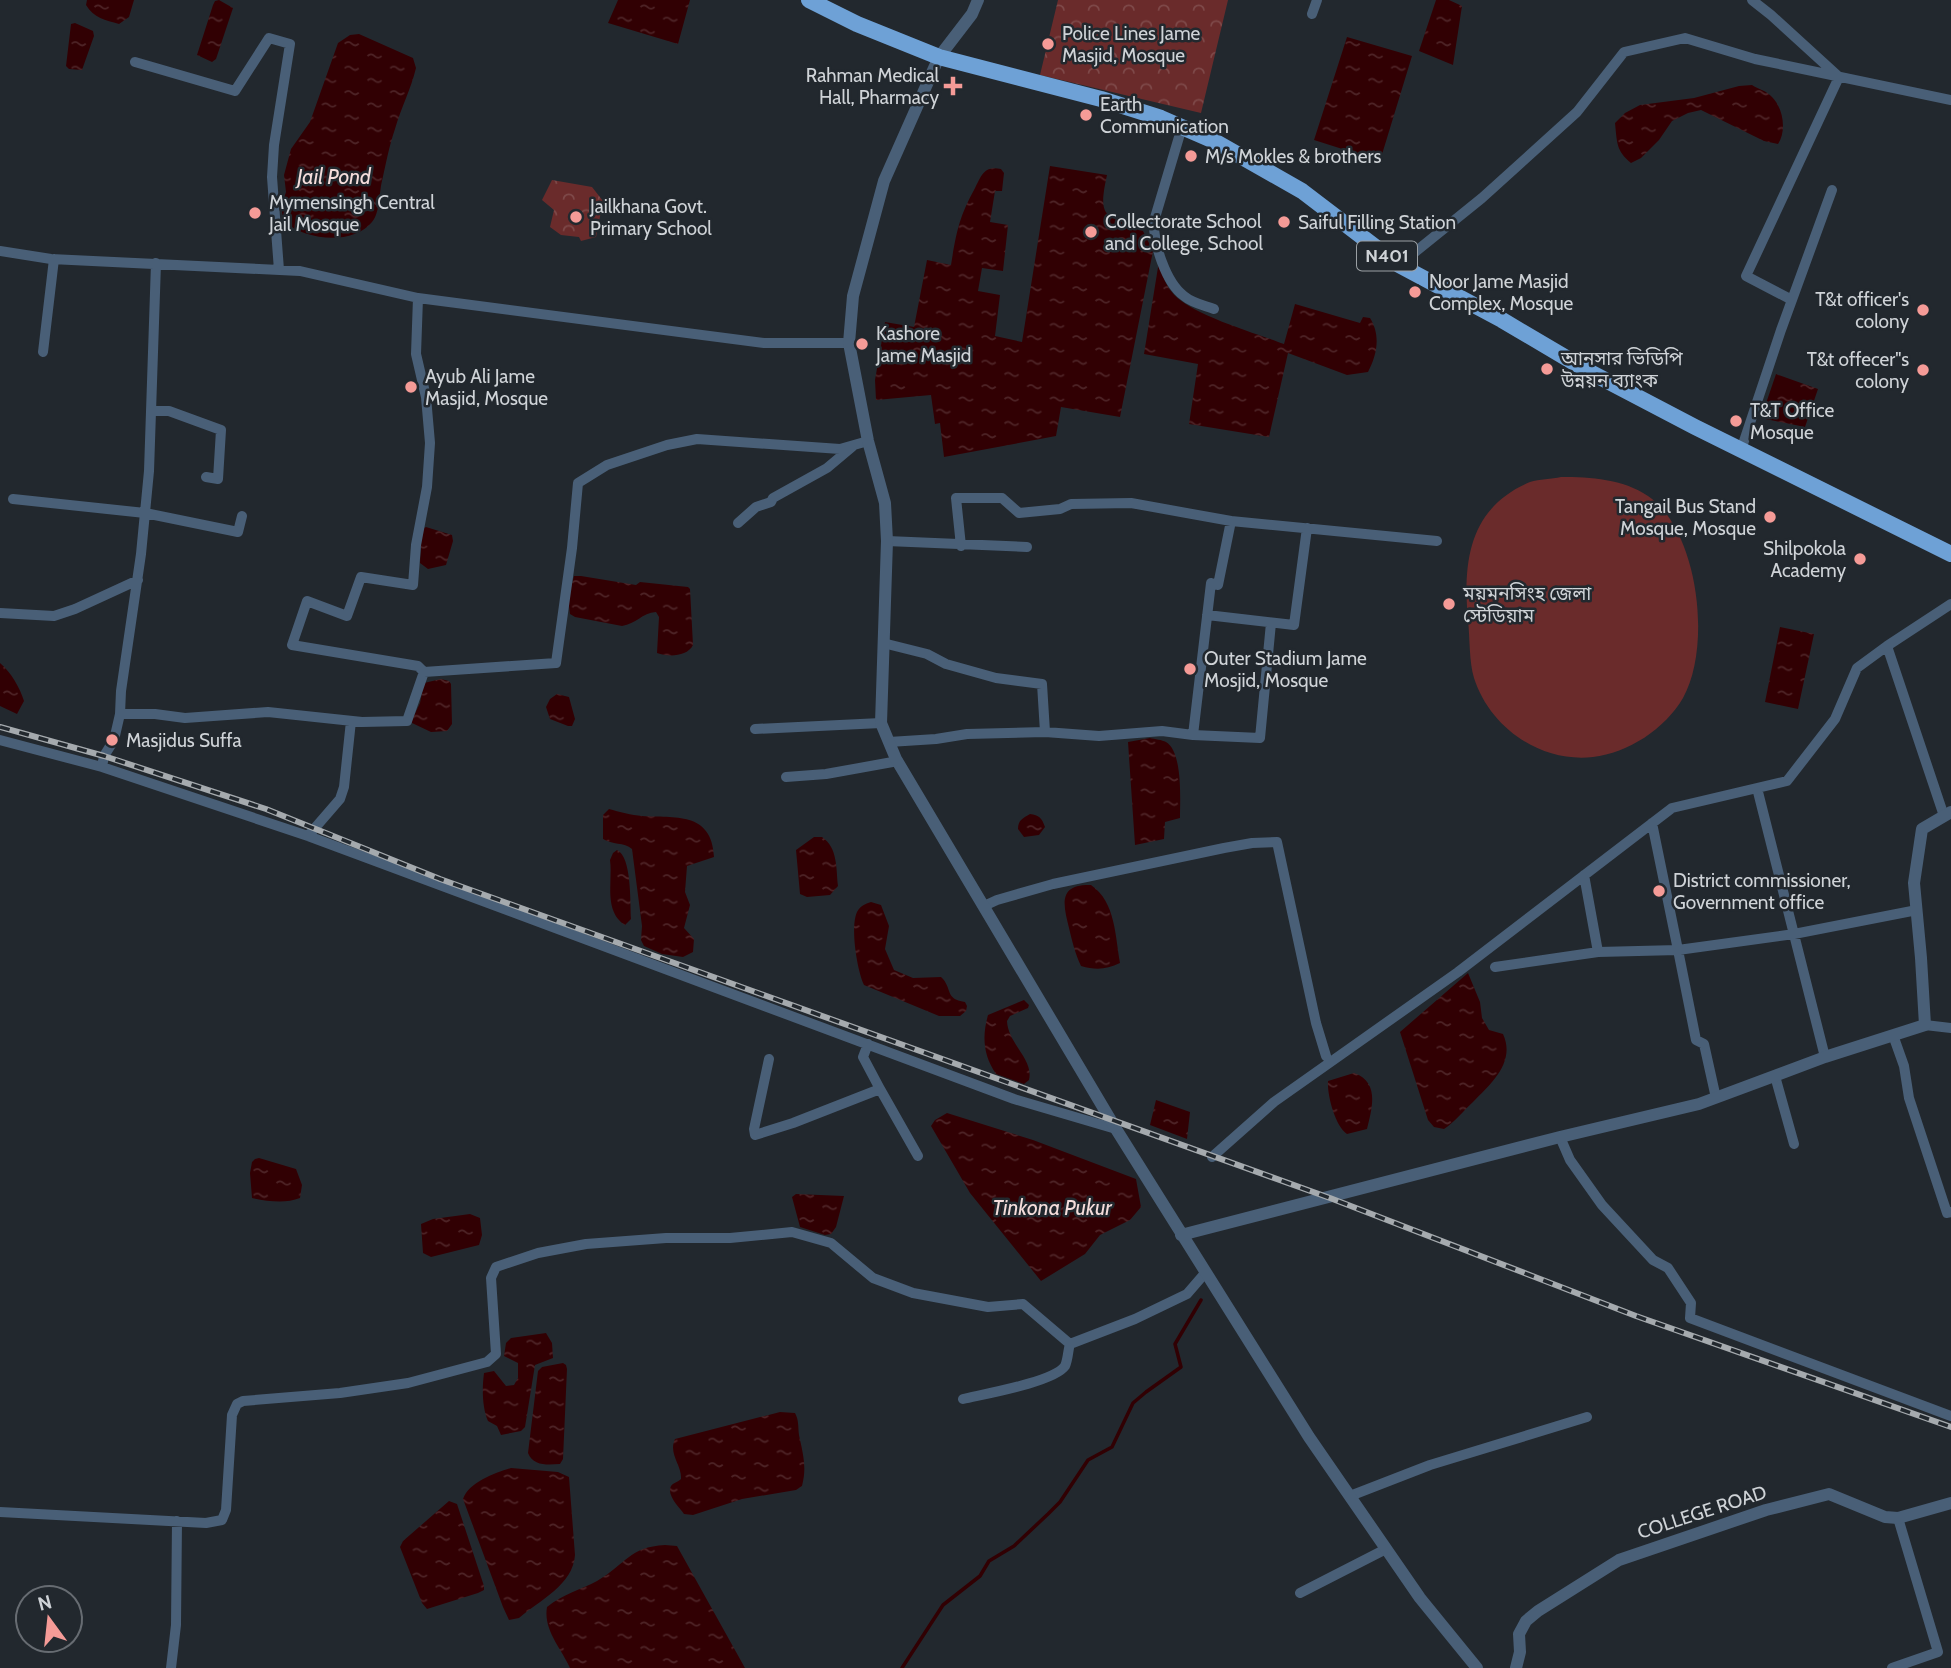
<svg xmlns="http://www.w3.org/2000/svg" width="1951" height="1668" viewBox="0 0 1951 1668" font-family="Cabin,'Noto Sans Bengali',sans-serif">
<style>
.green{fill:#6a2b2b}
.park{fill:url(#park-crowns)}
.water{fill:url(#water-ripples)}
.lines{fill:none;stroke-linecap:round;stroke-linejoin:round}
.stream{stroke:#310003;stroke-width:3.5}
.minor{stroke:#495f77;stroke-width:10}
.tertiary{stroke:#495f77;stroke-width:12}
.trunk{stroke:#6ea1d6;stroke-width:16}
.rail-casing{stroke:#a5aaae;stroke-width:6}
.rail{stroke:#22282e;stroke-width:3.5;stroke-dasharray:10;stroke-linecap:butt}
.poi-dot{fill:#f59b97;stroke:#22282e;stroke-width:2.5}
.labels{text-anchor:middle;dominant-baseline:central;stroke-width:5;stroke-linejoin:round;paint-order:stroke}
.shield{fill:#22282e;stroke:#9ba0a4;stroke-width:2}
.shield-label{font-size:18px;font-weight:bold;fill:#cfd3d7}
.poi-label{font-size:19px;fill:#cfd3d7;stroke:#22282e;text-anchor:start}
.street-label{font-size:19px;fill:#cfd3d7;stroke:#22282e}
.water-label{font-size:21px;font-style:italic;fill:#f5dddb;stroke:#22282e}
</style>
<defs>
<pattern id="park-crowns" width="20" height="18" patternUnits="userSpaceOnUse" patternTransform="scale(1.75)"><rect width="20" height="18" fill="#6a2b2b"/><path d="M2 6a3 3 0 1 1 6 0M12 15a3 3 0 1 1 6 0" fill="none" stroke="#7e4949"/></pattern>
<pattern id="water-ripples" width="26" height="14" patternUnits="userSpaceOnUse" patternTransform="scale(1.75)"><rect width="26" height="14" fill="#310003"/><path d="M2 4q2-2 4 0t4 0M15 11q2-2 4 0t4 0" fill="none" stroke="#4e2427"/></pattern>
</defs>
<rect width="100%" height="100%" fill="#22282e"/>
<path class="green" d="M 1561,477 C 1591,477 1623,479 1648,496 C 1699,531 1712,647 1683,698 C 1665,729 1628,753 1593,757 C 1541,763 1490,728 1474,678 C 1469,661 1470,639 1468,620 C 1463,563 1468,508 1530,482 C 1539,479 1552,479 1561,477 Z"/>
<path class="park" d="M 1058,0 L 1228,0 L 1201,113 L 1040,75 Z
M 552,180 L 592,187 L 603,201 L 596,237 L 581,241 L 579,237 L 561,235 L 550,227 L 554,210 L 542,200 Z"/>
<path class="water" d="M 87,0 L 134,0 L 129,17 L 119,24 C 105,20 94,18 86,5 Z
M 219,0 L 233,8 L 216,59 L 212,62 L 197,55 L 213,5 L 215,1 Z
M 618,0 L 690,0 L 678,44 L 608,23 Z
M 1436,0 L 1449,0 L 1462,6 L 1453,65 L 1419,51 Z
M 75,23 L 93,31 L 94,36 L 82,70 L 69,69 L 66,66 L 71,24 Z
M 359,34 L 413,58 L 416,68 C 411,89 401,108 395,129 C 389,146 386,164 382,181 C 379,193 380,213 372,222 C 352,246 306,240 284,222 L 281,207 L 286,192 L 284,175 L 291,149 L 310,122 L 338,43 L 350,35 Z
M 1347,37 L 1412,56 L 1380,161 L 1314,140 Z
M 1752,85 C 1758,89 1767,91 1772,97 C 1783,108 1787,130 1778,144 L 1764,141 L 1701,110 L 1688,113 L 1672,121 L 1659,140 L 1641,158 L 1631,163 C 1616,151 1617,142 1615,123 L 1625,113 L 1640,105 L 1694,98 L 1739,86 Z
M 1050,166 L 1107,175 C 1097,221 1106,214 1143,231 L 1153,251 L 1120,417 L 1061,407 L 1056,436 L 944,457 L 940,423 L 935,424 L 931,395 L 876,400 L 875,380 L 885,322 L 914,327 L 927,260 L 951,265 C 956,234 959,217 974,190 C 981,177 983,165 1001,169 L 1004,173 L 1002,191 L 995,191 L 990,222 L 1008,225 L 1003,271 L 982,268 L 978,291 L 1000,295 L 995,336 L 1022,342 Z
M 1159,261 C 1162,271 1164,283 1171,291 C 1187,314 1256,333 1284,344 L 1295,304 L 1360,323 L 1363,317 L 1370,318 C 1381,335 1377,355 1368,372 L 1347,375 L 1288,353 L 1269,437 L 1189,424 L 1198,364 L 1144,354 Z
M 1776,374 L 1818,389 L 1805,427 L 1761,418 Z
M 426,527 L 452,535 L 453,541 L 446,565 L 428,569 L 420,563 L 422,529 Z
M 574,576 L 581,576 L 636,585 L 640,582 L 688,587 L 690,589 L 693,645 C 687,657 668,657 657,653 L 659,617 L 656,612 C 642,613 636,624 622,626 L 575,617 L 570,614 L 568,599 Z
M 1780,627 L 1814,634 L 1798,709 L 1765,702 Z
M 0,663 C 11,672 20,688 24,701 L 17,714 L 0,706 Z
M 441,679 L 449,681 L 451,684 L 452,724 L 447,731 L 431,732 L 412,723 L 412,720 L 420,703 L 424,683 Z
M 557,694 L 569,697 L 575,719 L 572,726 L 568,726 L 550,719 L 546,707 L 550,699 Z
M 1150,738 C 1155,739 1162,740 1166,742 C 1183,752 1180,800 1180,818 L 1165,822 L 1164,839 L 1135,845 L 1128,742 Z
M 609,809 C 619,812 632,815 642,816 C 674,818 712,811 714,857 L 687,866 L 685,892 L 690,905 L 684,928 L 694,939 L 693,952 L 683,957 L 662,954 L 644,946 L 641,940 L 642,926 L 632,849 C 624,842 612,845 603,839 L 603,815 Z
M 1030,814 C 1039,815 1042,818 1045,827 L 1039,835 L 1024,837 L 1018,829 C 1018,820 1023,818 1030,814 Z
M 814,837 L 822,837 C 838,848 836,868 838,886 L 830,895 L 807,897 L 800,894 L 796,850 Z
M 617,850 C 632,857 630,902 631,919 L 625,925 C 603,911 613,881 610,860 L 613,853 Z
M 1091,885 C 1116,902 1115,937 1120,963 C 1106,970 1095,970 1081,966 C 1075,953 1072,941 1069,928 C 1063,904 1058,884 1091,885 Z
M 871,902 L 881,905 L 889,926 L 885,949 L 894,970 L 913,978 L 941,977 C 953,988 944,999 965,1002 L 967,1006 L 966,1011 L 960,1016 L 939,1016 L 864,985 C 857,970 850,927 857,912 C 860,906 865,904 871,902 Z
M 1468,973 L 1480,1002 L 1482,1018 L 1489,1030 L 1503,1034 C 1516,1062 1491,1084 1473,1102 C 1463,1111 1455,1122 1444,1129 L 1434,1127 L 1428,1120 L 1400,1032 Z
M 1024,1000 L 1029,1005 L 1028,1008 L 1010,1016 L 1007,1021 C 1008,1044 1034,1059 1029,1080 L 1024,1084 L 996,1074 C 983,1055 982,1036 988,1015 Z
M 1354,1073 C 1380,1082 1372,1108 1367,1129 L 1347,1134 C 1335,1126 1327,1095 1328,1081 Z
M 1156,1100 L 1190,1112 L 1187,1139 L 1150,1125 Z
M 947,1113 L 1033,1140 L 1136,1179 L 1141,1207 L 1130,1220 L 1100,1235 L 1085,1254 L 1041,1281 L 970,1193 L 931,1126 L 935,1120 Z
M 259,1158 L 296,1169 L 302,1185 L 300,1198 C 285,1204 267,1201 252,1198 L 250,1173 L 252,1162 L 255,1159 Z
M 796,1194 L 844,1196 L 836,1227 L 831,1234 L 825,1235 L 800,1227 L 792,1197 Z
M 470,1214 L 480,1218 L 482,1235 L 479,1245 L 431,1257 L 423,1253 L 421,1224 L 433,1219 Z
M 546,1333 L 552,1343 L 553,1358 L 535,1365 L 525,1427 L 521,1431 L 501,1435 L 497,1426 L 488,1421 C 482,1407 482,1388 484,1373 L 494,1371 L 506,1386 L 514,1385 L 518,1378 L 518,1363 L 504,1356 L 506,1343 L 511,1338 Z
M 563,1363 L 566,1365 L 567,1369 L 563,1459 L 560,1464 C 547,1465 533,1466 528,1453 L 538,1371 L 542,1367 Z
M 780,1412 L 795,1413 C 799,1420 798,1427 799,1435 C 803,1454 807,1467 802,1486 L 796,1490 L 742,1499 L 693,1515 L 684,1514 C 680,1508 666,1495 671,1486 C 673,1483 678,1482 681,1479 C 682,1465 668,1454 675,1439 Z
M 511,1468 L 558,1472 L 569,1477 L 575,1555 C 573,1585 540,1600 519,1618 L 509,1620 L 503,1607 L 463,1499 C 469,1482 495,1473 511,1468 Z
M 449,1501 L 457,1504 L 484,1586 L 484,1590 L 478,1593 L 427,1609 L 422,1603 L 400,1547 L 403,1541 Z
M 665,1545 L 677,1546 L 745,1668 L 570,1668 C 561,1648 543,1630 547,1607 C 563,1594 580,1590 597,1581 C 626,1564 629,1547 665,1545 Z"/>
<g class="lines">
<path class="stream" d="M 902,1668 L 943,1605 L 980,1576 L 989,1561 L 1014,1546 L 1048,1514 L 1060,1502 L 1088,1460 L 1112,1447 L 1133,1403 L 1146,1392 L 1181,1367 L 1175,1344 L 1201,1300"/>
<path class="minor" d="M 1752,0 L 1771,15 L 1839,77 L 1746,276 L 1792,300
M 1312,14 L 1317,0
M 135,62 L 235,91 L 269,38 L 290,44 L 274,145 L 272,177 L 279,270
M 1182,127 L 1154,221 C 1153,243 1166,283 1184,296 C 1192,303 1203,305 1214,309
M 0,251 L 51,259 L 300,271 L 418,298 L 764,343 L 849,343
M 1399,265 L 1482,198 L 1577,112 L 1624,52 L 1685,38 L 1755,59 L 1951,100
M 418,298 L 416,354 L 426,397 L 430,443 L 427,487 L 416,545 L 413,585 L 361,577 L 347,616 L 307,601 L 292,645 L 418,666 L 424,672
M 43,352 L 54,259
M 151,411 L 169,411 L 221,430 L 218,479 L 206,477
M 1741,450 L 1781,330 L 1832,190
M 13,499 L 145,513 L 238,532 L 242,516
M 738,523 L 756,507 L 771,502 L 773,498 L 827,468 L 852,447
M 887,541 L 1027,547
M 961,546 L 956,498 L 1002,498 L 1019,513 L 1060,509 L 1071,504 L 1131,503 L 1231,521 L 1437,541
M 0,613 L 54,616 L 75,609 L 138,580
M 1207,615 L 1294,625 L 1307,528
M 883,643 L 927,654 L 946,664 L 996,678 L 1042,684 L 1045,732 L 1099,736 L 1162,731 L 1193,735 L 1260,738 L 1271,623
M 1887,646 L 1951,604
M 120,714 L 155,714 L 185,718 L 268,712 L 362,722 L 407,721 L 424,672 L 556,663 L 572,548 L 578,483 L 607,465 L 667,445 L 697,439 L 840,449 L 868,441
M 755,729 L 881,723
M 1193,735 L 1211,583 L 1218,585 L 1231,521
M 0,740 L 102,767 L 308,836 L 1014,1099 L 1116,1129
M 889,742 L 936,739 L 967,734 L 1045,732
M 102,767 L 104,756 L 114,740 L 120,714 L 121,691 L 141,554 L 149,471 L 156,263
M 786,777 L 826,774 L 898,761
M 1757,788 L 1825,1057
M 1652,823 L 1678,950 L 1794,934 L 1917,910
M 308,836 L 340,799 L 344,787 L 351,721
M 1584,875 L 1598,952 L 1678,950 L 1696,1040 L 1704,1044 L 1716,1098
M 984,906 L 997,900 L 1053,884 L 1224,848 L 1252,843 L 1277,842 L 1316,1023 L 1326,1056
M 1495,967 L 1598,952
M 1925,1025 L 1951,1028
M 1893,1035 L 1904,1066 L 1909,1098 L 1947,1213 L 1951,1212
M 868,1044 L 863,1057 L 880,1089
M 769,1059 L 754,1129 L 755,1135 L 793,1123 L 880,1089 L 918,1156
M 1775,1076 L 1794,1144
M 1560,1137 L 1570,1160 L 1602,1205 L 1653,1260 L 1668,1268 L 1691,1303 L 1690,1318 L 1951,1416
M 1212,1157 L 1274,1102 L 1458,972 L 1672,808 L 1787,781 L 1835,719 L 1857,668 L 1887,646 L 1944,816
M 963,1399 C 984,1394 1054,1382 1065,1366 C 1068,1360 1068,1350 1070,1344
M 1350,1496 L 1430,1465 L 1587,1417
M 0,1512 L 206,1523 L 222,1520 L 226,1510 L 232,1415 L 237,1404 L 243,1401 L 340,1393 L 408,1383 L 487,1362 L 496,1354 L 491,1278 L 496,1267 L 538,1253 L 586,1244 L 666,1238 L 730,1238 L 792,1232 L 831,1243 L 873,1278 L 913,1293 L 988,1307 L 1023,1304 L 1070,1344 L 1135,1319 L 1187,1294 L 1206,1272
M 1300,1593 L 1386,1549
M 171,1668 L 176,1625 L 177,1521
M 1892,1668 L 1938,1652 L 1898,1518"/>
<path class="tertiary" d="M 978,0 L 972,14 L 939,57 L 884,181 L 853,296 L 849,343 L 868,441 L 885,503 L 887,541 L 881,723 L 896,759 L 1116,1129 L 1309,1437 L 1420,1598 L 1477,1668
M 1181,1235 L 1560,1137 L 1699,1104 L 1825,1057 L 1925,1025 L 1921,958 L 1914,883 L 1922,829 L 1951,812
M 1516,1668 L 1520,1652 L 1519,1634 L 1526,1621 L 1538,1611 L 1619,1560 L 1766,1510 L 1829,1494 L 1885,1517 L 1898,1518 L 1951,1503"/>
<path class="trunk" d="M 809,0 L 857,24 L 939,57 L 1101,99 L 1161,118 L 1214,141 L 1302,191 L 1399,265 L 1502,320 L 1590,372 L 1695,427 L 1951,554"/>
<g class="rail-casing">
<path id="rail" d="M 0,727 L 104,756 L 266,809 L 440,879 L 1330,1198 L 1636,1316 L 1951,1427"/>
</g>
<use href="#rail" class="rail"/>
</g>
<g class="poi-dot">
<circle cx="1048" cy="44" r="7"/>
<path d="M949.5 75.5h7v7h7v7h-7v7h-7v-7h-7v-7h7z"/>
<circle cx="1086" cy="115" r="7"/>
<circle cx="1191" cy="156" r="7"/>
<circle cx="255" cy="213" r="7"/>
<circle cx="576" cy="217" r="7"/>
<circle cx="1284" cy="222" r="7"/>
<circle cx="1091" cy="232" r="7"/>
<circle cx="1415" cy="292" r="7"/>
<circle cx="1923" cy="310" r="7"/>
<circle cx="862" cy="344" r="7"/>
<circle cx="1547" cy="369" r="7"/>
<circle cx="1923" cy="370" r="7"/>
<circle cx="411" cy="387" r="7"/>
<circle cx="1736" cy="421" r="7"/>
<circle cx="1770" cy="517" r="7"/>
<circle cx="1860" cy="559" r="7"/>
<circle cx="1449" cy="604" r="7"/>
<circle cx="1190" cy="669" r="7"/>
<circle cx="112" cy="740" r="7"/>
<circle cx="1659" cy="891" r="7"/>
</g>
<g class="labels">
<rect class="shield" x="1357" y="241.5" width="60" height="29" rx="5"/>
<g class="shield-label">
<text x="1387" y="256">N401</text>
</g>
<g class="poi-label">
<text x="1062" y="33">Police Lines Jame<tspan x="1062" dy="22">Masjid, Mosque</tspan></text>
<text x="939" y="75" text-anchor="end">Rahman Medical<tspan x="939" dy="22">Hall, Pharmacy</tspan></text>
<text x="1100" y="104">Earth<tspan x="1100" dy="22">Communication</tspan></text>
<text x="1205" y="156">M/s Mokles &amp; brothers</text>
<text x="269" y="202">Mymensingh Central<tspan x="269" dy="22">Jail Mosque</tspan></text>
<text x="590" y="206">Jailkhana Govt.<tspan x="590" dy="22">Primary School</tspan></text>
<text x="1105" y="221">Collectorate School<tspan x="1105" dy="22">and College, School</tspan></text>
<text x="1298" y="222">Saiful Filling Station</text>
<text x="1429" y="281">Noor Jame Masjid<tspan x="1429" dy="22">Complex, Mosque</tspan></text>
<text x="1909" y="299" text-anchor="end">T&amp;t officer's<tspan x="1909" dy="22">colony</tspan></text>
<text x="876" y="333">Kashore<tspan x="876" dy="22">Jame Masjid</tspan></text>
<text x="1561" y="358">আনসার ভিডিপি<tspan x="1561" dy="22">উন্নয়ন ব্যাংক</tspan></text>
<text x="1909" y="359" text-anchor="end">T&amp;t offecer"s<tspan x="1909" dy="22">colony</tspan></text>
<text x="425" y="376">Ayub Ali Jame<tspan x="425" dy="22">Masjid, Mosque</tspan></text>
<text x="1750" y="410">T&amp;T Office<tspan x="1750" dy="22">Mosque</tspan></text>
<text x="1756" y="506" text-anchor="end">Tangail Bus Stand<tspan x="1756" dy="22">Mosque, Mosque</tspan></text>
<text x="1846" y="548" text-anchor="end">Shilpokola<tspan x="1846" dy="22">Academy</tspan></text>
<text x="1463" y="593">ময়মনসিংহ জেলা<tspan x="1463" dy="22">স্টেডিয়াম</tspan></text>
<text x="1204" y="658">Outer Stadium Jame<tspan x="1204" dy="22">Mosjid, Mosque</tspan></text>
<text x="126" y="740">Masjidus Suffa</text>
<text x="1673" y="880">District commissioner,<tspan x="1673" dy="22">Government office</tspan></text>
</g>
<g class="street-label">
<text transform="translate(1702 1512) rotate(-18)">COLLEGE ROAD</text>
</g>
<g class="water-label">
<text x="334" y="176">Jail Pond</text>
<text x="1052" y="1207">Tinkona Pukur</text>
</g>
</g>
<g transform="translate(49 1619) rotate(345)"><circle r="33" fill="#22282e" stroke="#676c72" stroke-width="2"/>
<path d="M0-5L12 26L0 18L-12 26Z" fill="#f59b97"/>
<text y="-10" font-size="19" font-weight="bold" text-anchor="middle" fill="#cfd3d7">N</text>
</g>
</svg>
